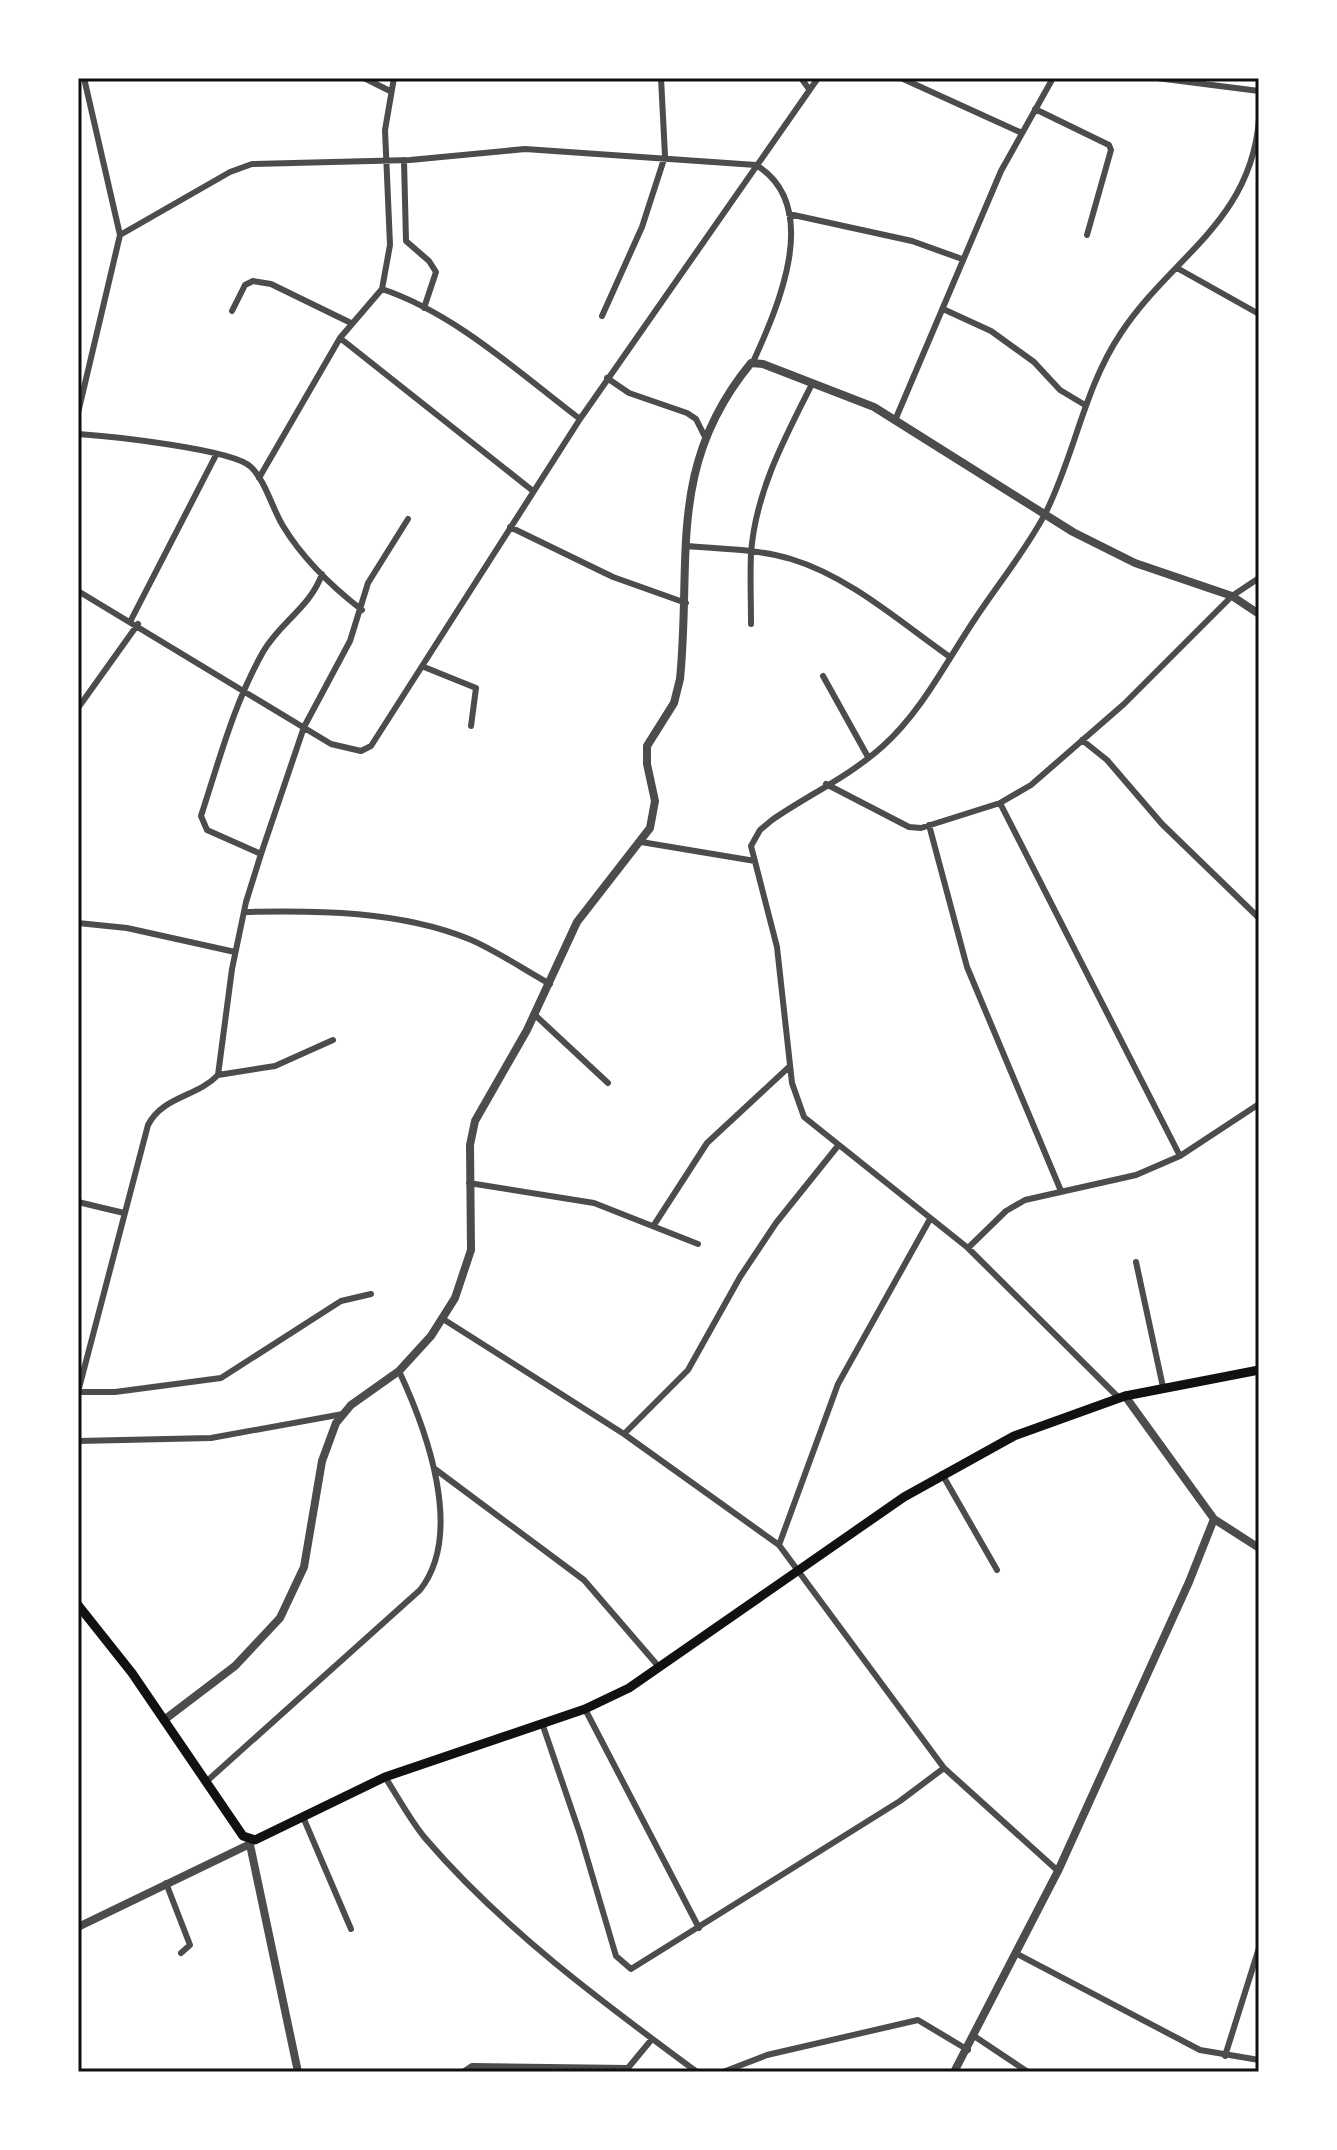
<svg xmlns="http://www.w3.org/2000/svg" width="1337" height="2150" viewBox="0 0 1337 2150" font-family="'Noto Sans',sans-serif">
<style>
.lines{fill:none;stroke-linecap:round;stroke-linejoin:round}
.minor{stroke:#4c4c4c;stroke-width:6}
.tertiary{stroke:#4c4c4c;stroke-width:8}
.secondary{stroke:#111;stroke-width:9}
.neatline{fill:none;stroke:#111;stroke-width:3}
</style>
<rect width="100%" height="100%" fill="#fff"/>
<g class="lines">
<path class="minor" d="M 364,78 L 390,91
M 801,78 L 809,89
M 901,78 L 1022,133
M 1157,78 L 1259,91
M 1035,109 L 1109,145 L 1111,150 L 1087,235
M 404,160 L 406,241 L 429,261 L 436,272 L 424,308
M 789,214 L 912,241 L 962,259
M 120,235 L 230,172 L 252,164 L 410,160 L 525,149 L 756,165 C 823,206 778,307 753,362
M 1177,268 L 1259,314
M 382,289 C 456,314 518,372 580,419
M 943,309 L 991,331 L 1034,362 L 1060,390 L 1085,405
M 232,311 L 245,285 L 253,281 L 271,284 L 351,323
M 602,316 L 642,227 L 665,156 L 661,78
M 340,338 L 533,491
M 607,378 L 629,393 L 687,413 L 696,419 L 705,437
M 78,413 L 120,235 L 84,78
M 896,418 L 1001,171 L 1053,78
M 78,434 C 108,436 233,449 251,467 C 266,482 272,508 283,526 C 303,559 331,586 362,610
M 259,478 L 340,338 L 382,289 L 390,245 L 385,130 L 394,78
M 510,527 L 613,577 L 686,603
M 686,546 C 721,549 758,549 791,559 C 850,577 900,622 950,657
M 78,591 L 331,744 L 361,751 L 371,746 L 580,419 L 818,78
M 131,620 L 216,455
M 751,624 C 751,601 750,577 751,554 C 755,493 785,437 812,384
M 424,667 L 476,688 L 471,726
M 823,676 L 868,757
M 78,708 L 138,624
M 1082,740 L 1107,760 L 1162,824 L 1259,918
M 826,784 L 909,827 L 921,828 L 1000,803 L 1031,785 L 1124,704 L 1232,596 L 1259,578
M 1000,803 L 1180,1156
M 929,825 L 967,967 L 1061,1191
M 641,842 L 755,861
M 261,854 L 207,830 L 201,816 C 219,761 234,703 263,652 C 280,622 310,608 322,574
M 244,912 C 317,910 400,911 469,939 C 497,951 523,969 550,984
M 78,923 L 127,928 L 235,952
M 535,1015 L 608,1083
M 218,1075 L 275,1066 L 333,1040
M 469,1183 L 594,1203 L 698,1244
M 78,1202 L 124,1213
M 654,1225 L 707,1143 L 790,1066
M 968,1248 L 1006,1211 L 1025,1200 L 1136,1175 L 1180,1156 L 1259,1104
M 1136,1262 L 1163,1387
M 443,1319 L 624,1434 L 779,1545 L 944,1768 L 1058,1871
M 78,1392 L 148,1125 C 163,1096 197,1097 218,1075 L 232,969 L 246,902 L 261,854 L 304,727 L 350,641 L 368,583 L 408,519
M 78,1392 L 115,1392 L 221,1378 L 341,1301 L 371,1294
M 1118,1397 L 968,1248 L 804,1117 L 792,1083 L 777,947 L 751,846 L 760,830 L 772,820 C 808,795 850,776 883,746 C 922,711 946,662 975,619 C 998,584 1027,549 1046,512 C 1075,454 1084,388 1121,333 C 1172,256 1251,222 1259,119
M 624,1434 L 688,1370 L 740,1277 L 776,1223 L 837,1147
M 78,1441 L 211,1438 L 343,1414
M 435,1469 L 584,1580 L 659,1667
M 942,1474 L 997,1570
M 779,1545 L 838,1384 L 930,1219
M 585,1709 L 699,1928
M 542,1723 L 580,1834 L 616,1956 L 631,1969 L 900,1801 L 944,1768
M 385,1777 C 398,1797 410,1820 425,1838 C 502,1928 602,2002 697,2072
M 207,1781 L 420,1590 C 465,1533 426,1429 399,1371
M 303,1817 L 351,1929
M 166,1883 L 190,1945 L 181,1953
M 1017,1954 L 1200,2050 L 1259,2060
M 974,2036 L 1028,2072
M 1225,2056 L 1259,1948
M 463,2072 L 472,2066 L 628,2068 L 652,2039
M 723,2072 L 767,2055 L 918,2020 L 968,2050"/>
<path class="tertiary" d="M 1125,1396 L 1214,1519 L 1259,1548
M 164,1720 L 235,1666 L 280,1618 L 304,1567 L 322,1461 L 336,1423 L 351,1405 L 399,1371 L 431,1336 L 455,1298 L 471,1250 L 470,1145 L 475,1121 L 527,1030 L 577,922 L 650,828 L 655,801 L 647,764 L 647,746 L 674,703 L 680,679 C 692,558 666,466 751,363 L 763,364 L 874,407 L 1073,532 L 1135,563 L 1232,596 L 1259,614
M 249,1840 L 298,2072
M 78,1927 L 250,1844
M 954,2072 L 1058,1871 L 1189,1582 L 1214,1519"/>
<path class="secondary" d="M 78,1605 L 132,1673 L 243,1836 L 255,1840 L 385,1777 L 585,1709 L 629,1688 L 904,1497 L 1014,1436 L 1125,1396 L 1259,1370"/>
</g>
<rect width="1337" height="2150" fill="none" stroke="#ffffff" stroke-width="160"/>
<rect x="80" y="80" width="1177" height="1990" class="neatline"/>
</svg>
